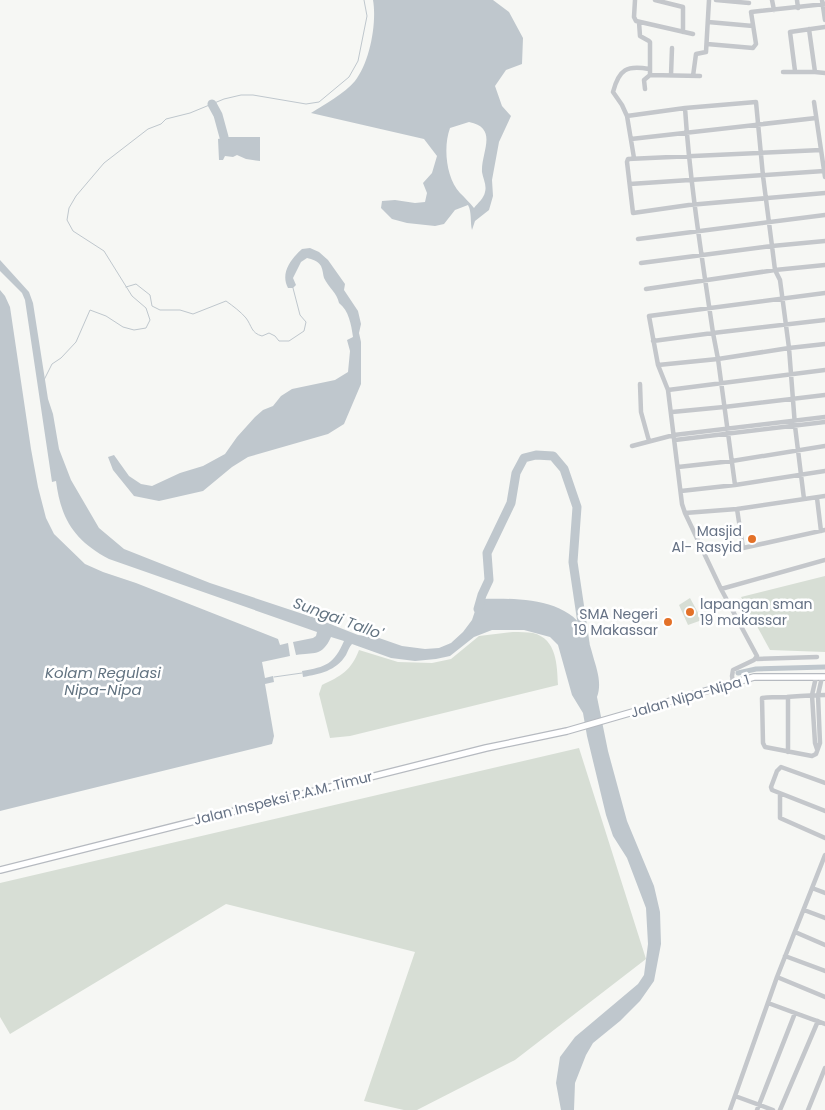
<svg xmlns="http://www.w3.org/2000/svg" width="825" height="1110" viewBox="0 0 825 1110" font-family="Poppins,sans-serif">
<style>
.green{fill:#d7ded5}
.water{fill:#bfc7cd;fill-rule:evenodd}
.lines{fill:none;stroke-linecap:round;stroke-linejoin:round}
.stream{stroke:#bfc7cd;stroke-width:1}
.canal{stroke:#bfc7cd;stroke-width:5}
.river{stroke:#bfc7cd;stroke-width:9}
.secondary-casing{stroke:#b6bac0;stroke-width:8}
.street{stroke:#c4c7cb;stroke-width:4.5}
.secondary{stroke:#fff;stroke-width:5.5}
.poi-dot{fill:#e37128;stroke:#fff;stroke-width:2}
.labels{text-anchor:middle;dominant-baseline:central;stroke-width:5;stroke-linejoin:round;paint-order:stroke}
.poi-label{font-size:14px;fill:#667285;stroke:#fff;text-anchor:end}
.street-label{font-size:14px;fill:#667285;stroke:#fff}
.water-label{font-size:15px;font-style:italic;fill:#627381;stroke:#fff}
</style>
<rect width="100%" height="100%" fill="#f6f7f4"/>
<path class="green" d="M 825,576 L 825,652 L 770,650 L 741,597 Z
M 690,598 L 702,620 L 688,625 L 679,605 Z
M 513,632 C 520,632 527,632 533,633 C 557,639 557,665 558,685 L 350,736 L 330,738 L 319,694 L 322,685 C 341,676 351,671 359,650 L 398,662 L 432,663 L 451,659 L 479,636 Z
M 579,748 L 646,959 L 515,1060 L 417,1110 L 404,1110 L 364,1101 L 415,952 L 226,904 L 10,1034 L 0,1017 L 0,883 Z"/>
<path class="water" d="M 373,0 L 493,0 L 509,12 L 523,38 L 522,64 L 506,70 L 495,86 L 502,106 L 511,116 L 499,142 L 492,180 L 493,196 L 489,210 L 475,221 L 472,230 C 470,222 472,212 468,205 L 455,210 L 444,224 L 435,226 L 407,223 L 392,219 L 381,208 L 382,201 L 395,200 L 415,203 L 425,202 L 427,193 L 423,183 L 432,173 L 437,156 L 424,139 L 311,113 C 324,105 345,93 355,81 C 370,62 377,23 373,0 ZM 469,122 C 499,128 481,152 482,172 C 483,179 487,185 485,192 C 484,198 478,203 474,208 C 469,202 465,198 460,193 C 446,178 443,147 450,128 Z
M 226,137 L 260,137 L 260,161 L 246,159 L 237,155 L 233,157 L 225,156 L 223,160 L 219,160 L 218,139 Z
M 310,248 L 319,252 L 328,260 L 345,284 L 344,290 L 358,311 L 361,324 L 359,333 L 361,342 L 361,384 L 344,424 L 328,434 L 248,457 L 232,467 L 203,491 L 159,501 L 134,496 L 113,470 L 108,457 L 114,455 L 129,476 L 141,484 L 152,486 L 180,473 L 203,466 L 225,454 L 237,437 L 255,417 L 263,410 L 273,406 L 281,396 L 292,389 L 335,380 L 348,372 L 350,351 L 347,340 L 353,337 C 351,324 349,311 339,303 C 337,293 329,288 324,278 C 323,275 323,270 321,266 C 318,261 312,259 307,258 L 301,262 L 293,278 L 296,285 L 293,288 L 288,288 C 280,273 291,259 302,249 Z
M 0,260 L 29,292 L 33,303 L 48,399 L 53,414 L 59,449 L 71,480 L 99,528 L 124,549 L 210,583 L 315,618 L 358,635 L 379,638 L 402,646 L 425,649 L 439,648 L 451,643 L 463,632 L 472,620 L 479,599 C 513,598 570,597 586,634 C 589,641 591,649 593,656 C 597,670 602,683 597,697 L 608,751 L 627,821 L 654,886 L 660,912 L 661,944 L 654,981 L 640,1001 L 620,1021 L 593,1043 L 586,1055 L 575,1083 L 574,1110 L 561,1110 L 556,1083 L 560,1057 L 575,1037 L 638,984 L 644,975 L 648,944 L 646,908 L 627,858 L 613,836 L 606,815 L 587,736 L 583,713 L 572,695 L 558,645 L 550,637 L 524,630 L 492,630 L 474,637 L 450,656 L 436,659 L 415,661 L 391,658 L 352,644 C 349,647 348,651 346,655 C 336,671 320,674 303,677 L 302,671 C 326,667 334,664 344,641 L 331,637 C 322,657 314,652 296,655 L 293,642 L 313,638 L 316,636 L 317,632 L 109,559 C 75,541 61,520 56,481 L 52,482 L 25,300 L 22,293 L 0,271 Z
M 0,290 L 5,296 L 10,307 L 31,449 L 38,487 L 46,518 L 54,534 L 85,564 L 103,572 L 136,583 L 278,639 L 280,645 L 288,643 L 290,656 L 262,662 L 265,678 L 273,676 L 274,682 L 265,684 L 274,736 L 272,744 L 0,811 Z"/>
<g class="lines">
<path class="stream" d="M 126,287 L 136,284 L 150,295 L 152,306 L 160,310 L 180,310 L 193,314 L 226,301 C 233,306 241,312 246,318 C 252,326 251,333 262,336 L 269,333 L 275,336 L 279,341 L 289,341 L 304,331 L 306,322 L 300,315 L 293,288
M 44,380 L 52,364 L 61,358 L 76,342 L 90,310 L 106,316 L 123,327 L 134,330 L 146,328 L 150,320 L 146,308 L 132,296 L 104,251 L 73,231 L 67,220 L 69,208 L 76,196 L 104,163 L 148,129 L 161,124 L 166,119 L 190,113 L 224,99 L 241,95 L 253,95 L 306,104 L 319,102 L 349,77 L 358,61 L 367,16 L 364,0
M 274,677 L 302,673"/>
<path class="canal" d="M 738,673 L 756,669 L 825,667"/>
<path class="river" d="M 212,104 L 218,115 L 224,137
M 478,609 L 482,595 L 489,580 L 487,553 L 511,503 L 516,473 L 524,458 L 536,455 L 553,456 L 564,469 L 577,507 L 573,562 L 585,643"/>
<g class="secondary-casing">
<path id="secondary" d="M 0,870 L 486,748 L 567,731 L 754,677 L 825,677"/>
</g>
<path class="street" d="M 635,0 L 634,17 L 636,21 L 693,34
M 655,0 L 683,7 L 683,32
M 716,0 L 749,3
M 772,0 L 774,10
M 797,0 L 798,8
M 822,0 L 825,20
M 639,22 L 640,36 L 649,41 L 650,42 L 650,75 L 700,76
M 708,22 L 753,26
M 809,29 L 815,72 L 825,73
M 707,44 L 753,48 L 756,44 L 751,12 L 825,4
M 795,71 L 790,32 L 825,27
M 783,72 L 815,72
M 671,75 L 672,48
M 693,76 L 696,54 L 706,52 L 709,0
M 645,89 L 644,80 L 650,75
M 814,102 L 825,177
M 627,116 L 685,108
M 631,139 L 816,118
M 821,150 L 628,159 L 627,162 L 633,213 L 689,205 L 825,193
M 634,158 L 627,116 L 622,105 L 613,92 C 619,69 627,65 649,69
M 630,184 L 824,171
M 638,239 L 825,215
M 825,241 L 772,246 L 775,270 L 780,280 L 789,348 L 825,344
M 641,263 L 772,246 L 763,176 L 756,102 L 685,108 C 690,184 702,258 713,333 L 653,341
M 646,289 L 775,270 L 825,265
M 658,365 L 649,316 L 825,293
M 640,384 L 641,412 L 649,441
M 668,390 L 825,370
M 672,412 L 724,407 L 825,395
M 675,440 L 825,422
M 632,446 L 674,435 L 825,417
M 678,467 L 732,461 L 825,446
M 681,491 L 735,485 L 825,471
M 817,498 L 821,531
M 804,499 L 795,426 L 789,348 L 718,359 L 713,333 L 825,320
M 737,509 L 743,548 L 825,530
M 685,513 L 737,509 L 825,496
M 721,589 L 825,560
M 757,659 L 817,657
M 816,677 L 812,695 L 815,743 L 817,749
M 822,677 L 818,695 L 820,743 L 816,754 L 812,756 L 765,747 L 763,743 L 762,698 C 770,697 779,697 787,697 C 800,696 812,695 825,695
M 733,682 L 732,676 L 733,670 L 754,660 L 757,656 L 721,589 L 685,513 L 682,504 L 668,390 L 658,365 L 718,359 L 735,485
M 788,697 L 788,752
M 825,783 L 781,767 L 777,771 L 771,787 L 772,790 L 825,811
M 780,794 L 780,818 L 825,838
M 812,888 L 825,893
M 804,910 L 825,918
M 795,932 L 825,945
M 785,956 L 825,971
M 777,977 L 825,997
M 768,1003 L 825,1024
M 735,1096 L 773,1110
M 730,1110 L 777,977 L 825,855
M 757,1110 L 795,1013
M 780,1110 L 818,1021
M 808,1110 L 825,1068"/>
<use href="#secondary" class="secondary"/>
</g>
<g class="poi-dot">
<circle cx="752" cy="539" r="5"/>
<circle cx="690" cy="612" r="5"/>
<circle cx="668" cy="622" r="5"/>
</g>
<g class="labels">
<g class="poi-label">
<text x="742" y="531">Masjid<tspan x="742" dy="16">Al- Rasyid</tspan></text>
<text x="700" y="604" text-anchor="start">lapangan sman<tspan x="700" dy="16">19 makassar</tspan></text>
<text x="658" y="614">SMA Negeri<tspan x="658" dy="16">19 Makassar</tspan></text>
</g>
<g class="street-label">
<text transform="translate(690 696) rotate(-16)">Jalan Nipa-Nipa 1</text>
<text transform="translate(283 798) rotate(-14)">Jalan Inspeksi P.A.M. Timur</text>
</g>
<g class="water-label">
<text transform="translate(338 618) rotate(20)">Sungai Tallo'</text>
<text x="103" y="672">Kolam Regulasi<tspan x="103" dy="17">Nipa-Nipa</tspan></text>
</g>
</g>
</svg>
